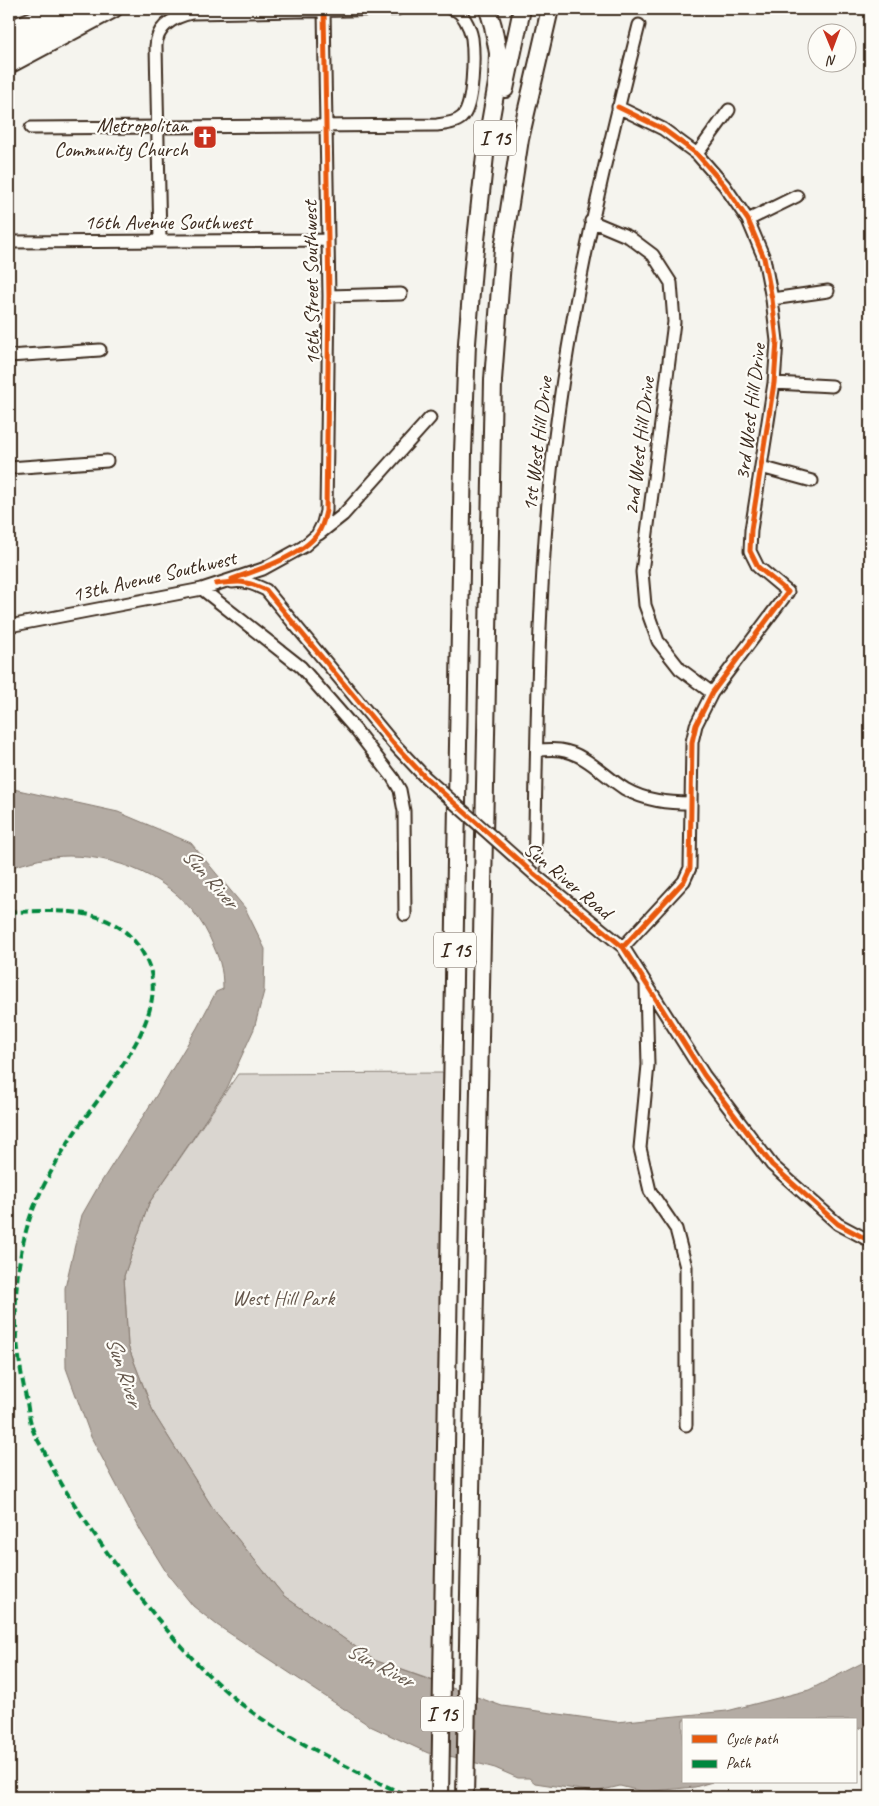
<svg xmlns="http://www.w3.org/2000/svg" width="879" height="1806" viewBox="0 0 879 1806" font-family="Caveat,sans-serif">
<style>
.green{fill:#dad6d0;stroke:#8a8077}
.water{fill:#b4aca4;stroke:#84786e}
.lines{fill:none;stroke-linecap:round;stroke-linejoin:round}
.minor-casing{stroke:#3b2a1e;stroke-width:15}
.highway-casing{stroke:#3b2a1e;stroke-width:20}
.minor{stroke:#fdfcf7;stroke-width:11}
.highway{stroke:#fdfcf7;stroke-width:16}
.minor-bridge-casing{stroke:#3b2a1e;stroke-width:15;stroke-linecap:butt}
.minor-bridge{stroke:#fdfcf7;stroke-width:11}
.quiet{stroke:#00873e;stroke-width:4;stroke-dasharray:8 4;stroke-linecap:butt}
.cycleway-casing{stroke:#fdfcf7;stroke-width:8}
.cycleway{stroke:#e8590c;stroke-width:5}
.labels{text-anchor:middle;dominant-baseline:central;stroke-width:4.5;stroke-linejoin:round;paint-order:stroke}
.shield{fill:#fdfcf7;stroke:#75695f;stroke-width:1}
.shield-label{font-size:20px;font-weight:bold;fill:#3b2a1e}
.poi-label{font-size:21px;fill:#3b2a1e;stroke:#fdfcf7;text-anchor:end}
.street-label{font-size:21px;fill:#3b2a1e;stroke:#fdfcf7}
.park-label{font-size:21px;fill:#63554a;stroke:#fdfcf7}
.water-label{font-size:22px;font-style:italic;fill:#65584d;stroke:#fdfcf7}
</style>
<rect width="100%" height="100%" fill="#f5f4ee"/>
<filter id="ink" filterUnits="userSpaceOnUse"><feTurbulence type="fractalNoise" baseFrequency=".02" numOctaves="2"/><feDisplacementMap in="SourceGraphic" scale="10" xChannelSelector="R" yChannelSelector="G"/><feConvolveMatrix kernelMatrix="1 2 1 2 8 2 1 2 1" color-interpolation-filters="sRGB"/></filter>
<g filter="url(#ink)">
<path class="green" d="M 445,1073 L 434,1681 L 374,1660 L 284,1596 L 214,1510 L 154,1414 L 128,1346 L 124,1276 L 149,1203 L 238,1074 Z"/>
<path class="water" d="M 9,788 L 118,812 L 191,843 L 245,908 L 265,949 L 264,991 L 254,1029 L 227,1088 L 149,1203 L 124,1276 L 128,1346 L 154,1414 L 214,1510 L 284,1596 L 374,1660 L 502,1706 L 616,1722 L 727,1711 L 809,1690 L 870,1659 L 870,1724 L 855,1730 L 855,1720 L 683,1720 L 683,1782 L 712,1782 L 695,1787 L 644,1792 L 620,1786 L 595,1792 L 535,1783 L 529,1778 L 518,1778 L 495,1768 L 454,1757 L 428,1753 L 370,1726 L 217,1625 L 193,1606 L 168,1575 L 142,1533 L 91,1437 L 66,1368 L 65,1288 L 82,1215 L 98,1187 L 156,1096 L 197,1028 L 216,992 L 223,989 C 223,966 219,959 210,938 C 185,885 126,856 69,856 C 48,856 29,862 9,868 Z"/>
<g class="lines">
<g class="minor-casing">
<path id="minor" d="M 639,25 C 600,179 564,333 549,491 C 537,618 537,746 534,874 L 623,947 L 704,1075 L 772,1165 L 838,1224 L 870,1241
M 618,107 L 663,129 L 697,154 L 724,185 L 748,220 L 764,258 L 772,299 L 777,341 L 774,383 L 751,530 L 750,551 L 758,567 L 788,592 L 712,693 L 696,725 L 692,742 L 690,868 L 684,881 L 623,947
M 31,128 L 437,125 C 445,124 456,123 462,117 C 474,106 474,54 472,38 C 470,28 463,10 451,9
M 697,154 L 729,110
M 748,220 L 797,196
M 591,221 L 629,237 L 653,255 L 671,283 L 674,322 L 642,572 L 645,605 L 658,641 L 680,669 L 712,693
M 160,241 L 156,46 C 157,26 174,17 192,13 L 397,9
M 9,242 L 327,240
M 329,296 L 401,294
M 772,299 L 828,291
M 9,356 L 100,350
M 774,383 L 832,386
M 761,467 L 812,481
M 9,468 L 107,461
M 319,534 L 343,515 L 430,418
M 232,582 C 245,580 255,585 266,590 L 393,743 L 424,776
M 202,589 L 301,667 L 355,729 L 393,778 L 400,790 L 404,811 L 405,915
M 9,626 L 202,589 L 263,569 L 303,547 L 317,535 L 323,523 L 326,511 L 329,296 L 324,11
M 537,750 C 544,750 552,749 560,750 C 585,753 604,776 625,789 C 646,801 668,803 691,803
M 646,986 L 648,1065 L 640,1148 L 650,1191 L 676,1229 L 686,1267 L 686,1425"/>
</g>
<g class="highway-casing">
<path id="highway" d="M 9,29 L 61,9
M 9,47 L 83,9
M 9,65 L 114,9
M 505,89 L 522,9
M 440,1797 L 463,453 L 467,343 L 473,268 L 486,146 L 497,83 L 498,53 L 493,26 L 488,9
M 465,1797 L 493,380 L 503,249 L 520,139 L 550,9"/>
</g>
<use href="#minor" class="minor"/>
<use href="#highway" class="highway"/>
<g class="minor-bridge-casing">
<path id="minor-bridge" d="M 424,776 L 534,874"/>
</g>
<use href="#minor-bridge" class="minor-bridge"/>
<path class="quiet" d="M 9,912 C 56,911 112,904 141,950 C 146,958 151,969 152,978 C 160,1028 102,1092 75,1132 C 59,1156 36,1196 28,1224 C 11,1282 13,1339 26,1397 C 28,1407 29,1418 32,1427 C 34,1435 39,1442 43,1449 C 55,1475 70,1498 86,1522 C 126,1581 179,1652 234,1698 C 266,1725 310,1748 348,1767 C 370,1778 391,1790 414,1797"/>
<g class="cycleway-casing">
<path id="cycleway" d="M 618,107 L 663,129 L 697,154 L 724,185 L 748,220 L 764,258 L 772,299 L 777,341 L 774,383 L 751,530 L 750,551 L 758,567 L 788,592 L 712,693 L 696,725 L 692,742 L 690,868 L 684,881 L 623,947
M 232,579 C 256,571 304,555 318,533 C 323,526 324,519 326,511 L 329,296 L 324,11
M 216,584 C 239,581 245,580 266,590 L 393,743 L 424,776 L 534,874 L 623,947 L 704,1075 L 772,1165 L 838,1224 L 870,1241"/>
</g>
<use href="#cycleway" class="cycleway"/>
</g>
</g>
<defs>
<g id="church-square" transform="scale(1.25)"><rect x="-9" y="-9" width="18" height="18" rx="4" fill="#c8321e" stroke="#fdfcf7"/><path d="M-1.2-6h2.4v3.5h3.3v2.4h-3.3V6h-2.4V-.1h-3.3v-2.4h3.3Z" fill="#fff"/></g>
</defs>
<g fill-rule="evenodd">
<use href="#church-square" x="205" y="137"/>
</g>
<g class="labels">
<g class="shield">
<rect x="474" y="120.5" width="42" height="35" rx="4"/>
<rect x="434" y="932.5" width="42" height="35" rx="4"/>
<rect x="421" y="1696.5" width="42" height="35" rx="4"/>
</g>
<g class="shield-label">
<text x="495" y="138">I 15</text>
<text x="455" y="950">I 15</text>
<text x="442" y="1714">I 15</text>
</g>
<g class="poi-label">
<text x="188" y="125">Metropolitan<tspan x="188" dy="24">Community Church</tspan></text>
</g>
<g class="street-label">
<text x="168" y="222">16th Avenue Southwest</text>
<text transform="translate(311 283) rotate(-91)">16th Street Southwest</text>
<text transform="translate(750 412) rotate(-83)">3rd West Hill Drive</text>
<text transform="translate(537 444) rotate(-83)">1st West Hill Drive</text>
<text transform="translate(639 446) rotate(-83)">2nd West Hill Drive</text>
<text transform="translate(154 576) rotate(-13)">13th Avenue Southwest</text>
<text transform="translate(568 880) rotate(40)">Sun River Road</text>
</g>
<g class="park-label">
<text x="283" y="1298">West Hill Park</text>
</g>
<g class="water-label">
<text transform="translate(210 878) rotate(48)">Sun River</text>
<text transform="translate(124 1371) rotate(71)">Sun River</text>
<text transform="translate(380 1665) rotate(28)">Sun River</text>
</g>
</g>
<rect width="879" height="1806" fill="none" stroke="#fdfcf7" stroke-width="30"/>
<rect x="15" y="15" width="849" height="1776" fill="none" stroke="#3b2a1e" stroke-width="2" filter="url(#ink)"/>
<rect x="682" y="1718" width="175" height="65" fill="#fdfcf7" stroke="#afa8a0"/>
<rect x="692" y="1735" width="25" height="8" fill="#e8590c" stroke="#afa8a0"/>
<text x="726" y="1744" font-size="15" fill="#3b2a1e">Cycle path</text>
<rect x="692" y="1760" width="25" height="8" fill="#00873e" stroke="#afa8a0"/>
<text x="726" y="1768" font-size="15" fill="#3b2a1e">Path</text>
<g transform="translate(832 48) rotate(179)"><circle r="24" fill="#fdfcf7" stroke="#afa8a0"/>
<path d="M0-4L9 19L0 12L-9 19Z" fill="#c8321e"/>
<text y="-8" font-size="14" font-weight="bold" text-anchor="middle" fill="#3b2a1e">N</text>
</g>
</svg>
